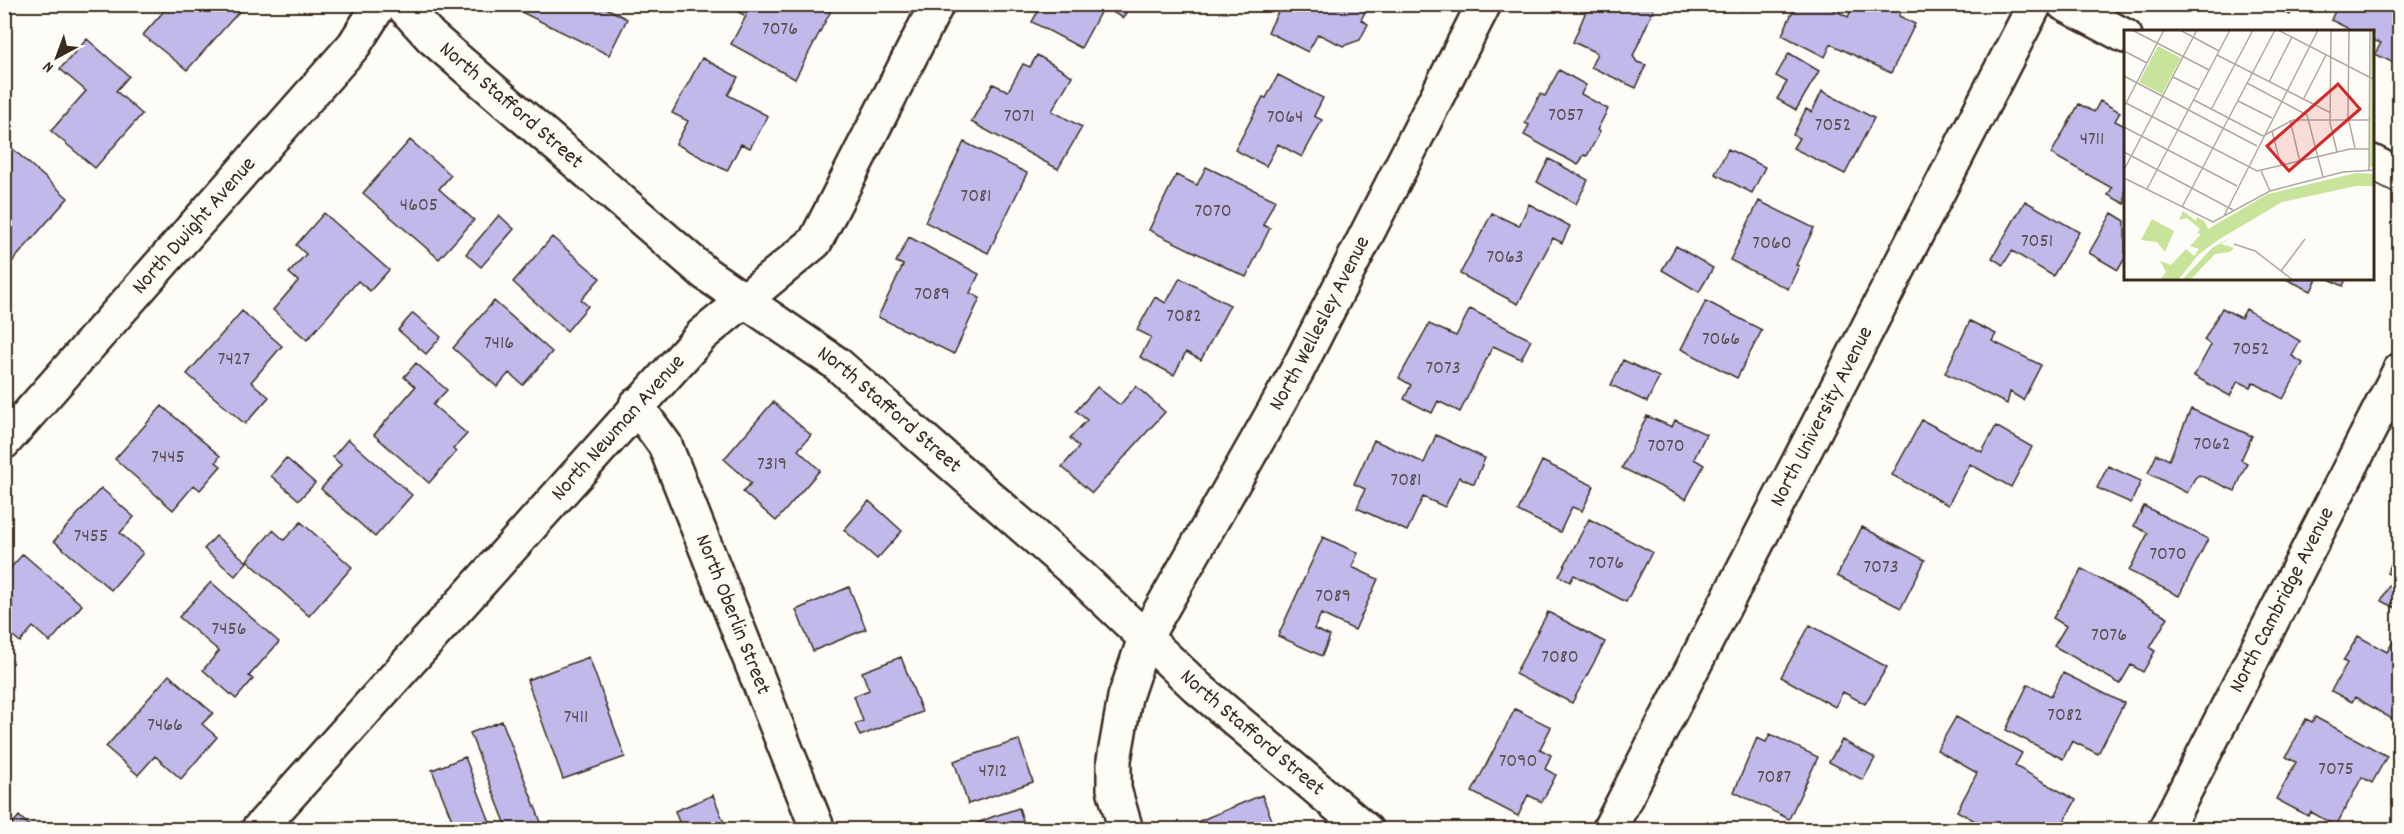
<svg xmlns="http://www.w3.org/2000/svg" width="2404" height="834" viewBox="0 0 2404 834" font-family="Dekko,sans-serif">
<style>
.building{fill:#c1b9ea;stroke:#3b2a1e;stroke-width:1.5}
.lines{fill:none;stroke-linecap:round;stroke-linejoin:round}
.minor-casing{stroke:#3b2a1e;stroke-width:38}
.minor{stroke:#fdfcf7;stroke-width:33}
.labels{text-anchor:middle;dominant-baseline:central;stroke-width:6;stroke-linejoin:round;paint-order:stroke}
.number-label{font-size:20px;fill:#5c4e51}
.street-label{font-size:22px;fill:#3b2a1e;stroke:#fdfcf7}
.inset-road{fill:none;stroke:#afa8a0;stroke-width:1.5}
.view{fill:#d62828;fill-opacity:0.15;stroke:#d62828;stroke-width:3}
.inset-edge{fill:none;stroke:#3b2a1e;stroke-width:3}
</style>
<rect width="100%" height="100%" fill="#fdfcf7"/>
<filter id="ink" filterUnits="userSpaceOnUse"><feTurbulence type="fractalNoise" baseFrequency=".0167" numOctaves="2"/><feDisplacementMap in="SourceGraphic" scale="12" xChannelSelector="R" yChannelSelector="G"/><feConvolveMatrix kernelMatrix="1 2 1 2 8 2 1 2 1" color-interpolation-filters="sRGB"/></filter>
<g filter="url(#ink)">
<path class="building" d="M 170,4 L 245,4 L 245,5 L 187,70 L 143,35 Z
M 599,4 L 627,19 L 609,55 L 513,8 L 515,4 Z
M 742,4 L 833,4 L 834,5 L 795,79 L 731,44 L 746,16 L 738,12 Z
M 1042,4 L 1131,4 L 1123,18 L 1103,7 L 1081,48 L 1032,22 Z
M 1282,4 L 1369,4 L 1361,20 L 1368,24 L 1360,40 L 1343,46 L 1318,34 L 1308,52 L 1268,32 Z
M 1589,4 L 1656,4 L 1633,56 L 1637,62 L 1646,65 L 1636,88 L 1591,67 L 1597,53 L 1573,42 Z
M 1730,4 L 1746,4 L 1743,11 Z
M 1796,4 L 1822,4 L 1848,17 L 1854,4 L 1874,4 L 1881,7 L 1882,4 L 1887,4 L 1901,11 L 1899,16 L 1915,24 L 1891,73 L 1831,44 L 1825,57 L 1782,35 Z
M 2270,4 L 2296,4 L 2290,15 Z
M 2338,4 L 2400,4 L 2400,66 L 2375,54 L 2381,43 L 2372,40 L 2372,32 L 2355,32 L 2331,20 Z
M 87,39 L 129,76 L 116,91 L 142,114 L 95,168 L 51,131 L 86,91 L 60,69 Z
M 1789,53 L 1819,71 L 1796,110 L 1777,99 L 1787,82 L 1776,76 Z
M 1037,55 L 1072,76 L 1052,111 L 1082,127 L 1058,169 L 971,122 L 993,84 L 1008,91 L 1023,64 L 1030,67 Z
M 702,58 L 738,77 L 728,95 L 768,116 L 750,148 L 741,144 L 727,171 L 676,144 L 688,121 L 672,113 Z
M 1559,70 L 1586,85 L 1581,94 L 1608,109 L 1597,130 L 1600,132 L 1587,156 L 1584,155 L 1578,165 L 1524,135 L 1529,125 L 1525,123 L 1540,94 L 1545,96 Z
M 1278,75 L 1323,98 L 1314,116 L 1322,120 L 1302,157 L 1278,144 L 1266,166 L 1235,150 L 1263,97 L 1266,98 Z
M 1822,91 L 1874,118 L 1845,174 L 1793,148 L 1799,138 L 1793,135 L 1806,109 L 1812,112 Z
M 2100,101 L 2120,112 L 2115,121 L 2125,126 L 2125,204 L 2108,195 L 2112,188 L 2051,154 L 2079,104 L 2094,112 Z
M 410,140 L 451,175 L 439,189 L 474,220 L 439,259 L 363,193 Z
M 4,141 L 68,198 L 4,271 Z
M 964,142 L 1027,173 L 988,253 L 925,222 Z
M 1728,149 L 1765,167 L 1752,193 L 1715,174 Z
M 1549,159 L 1588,180 L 1576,204 L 1537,182 Z
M 1206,167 L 1275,200 L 1263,225 L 1270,228 L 1246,277 L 1149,230 L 1176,175 L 1197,185 Z
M 1759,201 L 1814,228 L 1796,265 L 1799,266 L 1788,289 L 1730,260 Z
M 2025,201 L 2079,232 L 2053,276 L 2012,251 L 2003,265 L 1992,258 Z
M 1529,204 L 1570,226 L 1562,243 L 1553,238 L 1518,304 L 1460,274 L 1492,213 L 1519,226 Z
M 324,213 L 389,270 L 370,291 L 358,281 L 307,340 L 273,310 L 298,281 L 289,273 L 306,254 L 296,245 Z
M 2112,213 L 2125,221 L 2125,258 L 2118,270 L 2089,253 Z
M 499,215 L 514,229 L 481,267 L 466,254 Z
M 552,237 L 600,278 L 581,300 L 588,306 L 567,331 L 513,282 Z
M 909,237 L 979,274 L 970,293 L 980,298 L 954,354 L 878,317 L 903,265 L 896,262 Z
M 1676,246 L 1713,268 L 1699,292 L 1662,270 Z
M 1180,278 L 1230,305 L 1201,360 L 1186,352 L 1174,375 L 1140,357 L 1151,337 L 1137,330 L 1155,297 L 1166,303 Z
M 2286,279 L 2317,279 L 2311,291 Z
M 2329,279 L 2346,279 L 2343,286 Z
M 494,301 L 552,352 L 523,385 L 509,373 L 497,387 L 453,348 Z
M 1706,301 L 1762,330 L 1737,378 L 1681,349 Z
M 2222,308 L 2241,318 L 2246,309 L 2300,341 L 2292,356 L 2303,363 L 2283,399 L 2253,382 L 2250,387 L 2238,381 L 2230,396 L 2194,376 L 2211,345 L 2204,340 Z
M 1470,309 L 1531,340 L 1521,359 L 1493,346 L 1460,412 L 1438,401 L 1432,413 L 1404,399 L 1411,385 L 1399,378 L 1429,324 L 1456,336 Z
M 242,311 L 282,346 L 251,382 L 269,397 L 245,424 L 187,374 Z
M 413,313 L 441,337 L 426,354 L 398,330 Z
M 1970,321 L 1996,334 L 1992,341 L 2041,365 L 2023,400 L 2010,392 L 2007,404 L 1945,373 Z
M 1623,360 L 1659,377 L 1647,402 L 1611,385 Z
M 416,363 L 447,390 L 433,405 L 467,434 L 453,449 L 456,452 L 429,483 L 374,435 L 415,387 L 404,377 Z
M 1136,386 L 1165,412 L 1092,493 L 1062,467 L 1079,447 L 1070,438 L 1087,420 L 1076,411 L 1097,387 L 1120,405 Z
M 773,402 L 811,435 L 798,450 L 820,470 L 776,521 L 743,492 L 751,483 L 724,459 Z
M 162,406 L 220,456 L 216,462 L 221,466 L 200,490 L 194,485 L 173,510 L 115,459 Z
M 2191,409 L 2252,436 L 2241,460 L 2247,463 L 2235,491 L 2199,475 L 2195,478 L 2187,493 L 2148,473 L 2157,454 L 2169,460 Z
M 1647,416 L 1672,427 L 1675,420 L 1706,434 L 1694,459 L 1704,465 L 1686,499 L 1622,468 Z
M 1922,420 L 1982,452 L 1996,426 L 2032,447 L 2011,487 L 1970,464 L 1948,505 L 1892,475 Z
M 1436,435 L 1485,458 L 1474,484 L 1459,477 L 1445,507 L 1423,497 L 1407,531 L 1357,508 L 1365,489 L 1354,484 L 1374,440 L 1424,463 Z
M 348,439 L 412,495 L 375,537 L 321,489 L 341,465 L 333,457 Z
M 286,458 L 315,483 L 299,500 L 271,476 Z
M 1542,461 L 1594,486 L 1582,511 L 1572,507 L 1560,532 L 1518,511 Z
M 2108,466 L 2141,481 L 2131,503 L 2097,488 Z
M 101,488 L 134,517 L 120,533 L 143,553 L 111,590 L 54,541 Z
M 869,501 L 902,531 L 877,559 L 844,530 Z
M 2144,506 L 2208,539 L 2179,596 L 2129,571 L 2148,533 L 2134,526 Z
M 1589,519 L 1652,552 L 1626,602 L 1574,575 L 1570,582 L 1559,576 Z
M 301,522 L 352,567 L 309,616 L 247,560 L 273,530 L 284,540 Z
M 1862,527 L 1925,560 L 1901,608 L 1837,576 Z
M 216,536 L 247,562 L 235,576 L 204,549 Z
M 1323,537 L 1358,553 L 1352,567 L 1378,579 L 1355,630 L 1321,614 L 1314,629 L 1330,636 L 1322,656 L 1278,636 Z
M 23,554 L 82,605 L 50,642 L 33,627 L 20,642 L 4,628 L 4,575 Z
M 2394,558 L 2400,561 L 2400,610 L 2381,601 L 2394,576 L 2387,573 Z
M 2082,569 L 2168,617 L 2150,648 L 2155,651 L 2143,672 L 2131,665 L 2120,684 L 2054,646 L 2066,626 L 2053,618 Z
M 211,582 L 279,642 L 249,676 L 253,679 L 236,699 L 203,670 L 219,651 L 179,617 Z
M 849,587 L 866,629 L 813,651 L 796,610 Z
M 1548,612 L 1605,642 L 1572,703 L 1515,674 Z
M 1810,625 L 1887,667 L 1865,704 L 1843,692 L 1835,707 L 1781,677 Z
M 2399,632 L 2400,706 L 2392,719 L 2355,697 L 2352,702 L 2331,691 L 2347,663 L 2343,661 L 2358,636 L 2387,652 Z
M 589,657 L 625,757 L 563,779 L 527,680 Z
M 901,657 L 922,712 L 860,736 L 855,724 L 863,721 L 854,696 L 869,690 L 862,672 Z
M 2063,673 L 2124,703 L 2098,754 L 2072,741 L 2063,759 L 2006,730 L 2028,684 L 2051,696 Z
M 169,675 L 213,713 L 202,724 L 217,737 L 181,779 L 155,756 L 138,775 L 106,747 Z
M 1515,709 L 1551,727 L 1540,749 L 1551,755 L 1545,769 L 1556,775 L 1542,802 L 1528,795 L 1518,816 L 1472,792 Z
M 1956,717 L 2022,753 L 2015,766 L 2076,800 L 2059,830 L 1991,830 L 1957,811 L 1977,773 L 1937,750 Z
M 2315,717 L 2387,756 L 2372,783 L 2362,777 L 2336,826 L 2311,812 L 2308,816 L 2276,799 L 2296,762 L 2286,757 L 2306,719 L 2312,722 Z
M 502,721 L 544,830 L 508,830 L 470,733 Z
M 1770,734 L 1818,757 L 1789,819 L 1734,792 L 1757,738 L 1766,742 Z
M 1019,740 L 1033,782 L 968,804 L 954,761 Z
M 1842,740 L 1875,758 L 1863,780 L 1829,762 Z
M 465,757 L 493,830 L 456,830 L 432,770 Z
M 713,795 L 727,830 L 670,830 L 680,825 L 675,811 Z
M 1262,795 L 1276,830 L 1200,830 L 1197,822 Z
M 1019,808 L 1026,830 L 960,830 L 992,817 Z
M 19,816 L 34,830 L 7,830 Z"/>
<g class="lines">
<g class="minor-casing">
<g id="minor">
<path id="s1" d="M 401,4 L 431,37 L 706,274 L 836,363 L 1081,577 L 1198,688 L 1366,830"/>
<path d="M 2064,4 L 2125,36"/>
<path d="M 2372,162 L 2400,176"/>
<path id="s2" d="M 636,405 L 665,445 L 818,830"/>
<path id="s3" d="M 4,442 L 354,45 L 380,4"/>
<path id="s4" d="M 258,830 L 702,335 L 815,242 L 937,4"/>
<path id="s5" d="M 1126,830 L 1114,789 L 1114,760 L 1125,697 L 1145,638 L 1298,369 L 1484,4"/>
<path id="s6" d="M 1609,830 L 2035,4"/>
<path id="s7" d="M 2165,830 L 2400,370"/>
</g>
</g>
<use href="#minor" class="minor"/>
</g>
</g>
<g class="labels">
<g class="number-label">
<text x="780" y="30">7076</text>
<text x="1566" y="116">7057</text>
<text x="1019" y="117">7071</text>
<text x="1285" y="118">7064</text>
<text x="1833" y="126">7052</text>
<text x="2092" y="140">4711</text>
<text x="976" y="197">7081</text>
<text x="419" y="206">4605</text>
<text x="1213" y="212">7070</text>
<text x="2037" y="242">7051</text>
<text x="1772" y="244">7060</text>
<text x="1505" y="258">7063</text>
<text x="932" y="295">7089</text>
<text x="1184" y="317">7082</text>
<text x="1721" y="340">7066</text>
<text x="499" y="344">7416</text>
<text x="2251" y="350">7052</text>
<text x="234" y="360">7427</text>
<text x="1443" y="369">7073</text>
<text x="2212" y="445">7062</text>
<text x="1666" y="447">7070</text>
<text x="168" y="458">7445</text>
<text x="772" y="465">7319</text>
<text x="1406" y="481">7081</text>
<text x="91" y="537">7455</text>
<text x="2168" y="555">7070</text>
<text x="1606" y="564">7076</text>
<text x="1881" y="568">7073</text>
<text x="1333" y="597">7089</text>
<text x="229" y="630">7456</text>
<text x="2109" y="636">7076</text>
<text x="1560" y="658">7080</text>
<text x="2065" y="716">7082</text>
<text x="576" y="718">7411</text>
<text x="165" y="726">7466</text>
<text x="1518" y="762">7090</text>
<text x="2336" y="770">7075</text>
<text x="993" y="772">4712</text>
<text x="1774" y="778">7087</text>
</g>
<g class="street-label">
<text stroke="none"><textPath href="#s1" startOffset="150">North Stafford Street</textPath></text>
<text stroke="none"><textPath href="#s3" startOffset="288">North Dwight Avenue</textPath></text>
<text stroke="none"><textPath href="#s5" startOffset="558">North Wellesley Avenue</textPath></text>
<text stroke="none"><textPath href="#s1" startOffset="636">North Stafford Street</textPath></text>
<text stroke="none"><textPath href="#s6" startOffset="465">North University Avenue</textPath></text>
<text stroke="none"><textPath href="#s4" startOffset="540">North Newman Avenue</textPath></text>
<text stroke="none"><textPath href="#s7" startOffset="258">North Cambridge Avenue</textPath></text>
<text stroke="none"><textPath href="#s2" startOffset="232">North Oberlin Street</textPath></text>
<text stroke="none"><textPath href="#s1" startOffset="1122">North Stafford Street</textPath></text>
</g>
</g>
<g transform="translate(2124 30)">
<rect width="250" height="250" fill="#fdfcf7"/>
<path d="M 247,0 L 250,0 L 250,138 L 246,137 ZM 34,16 L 57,28 L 38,64 L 15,52 ZM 232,143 L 250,144 L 250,156 L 232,156 L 158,172 L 94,210 L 74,225 L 54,250 L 36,250 L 42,242 L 36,231 L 47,235 L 62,219 L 70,226 L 75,219 L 66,216 L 77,204 L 73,203 L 76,199 L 63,188 L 55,190 L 59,181 L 72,191 L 73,187 L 81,192 L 84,199 L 144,164 ZM 28,189 L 50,201 L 41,222 L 33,212 L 17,210 ZM 108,207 L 97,214 L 110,218 L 106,222 L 91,224 L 66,250 L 58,250 L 88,218 Z" fill="#c8e39a"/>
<path class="inset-road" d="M 8,0 L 85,40M 56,0 L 95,21M 154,0 L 251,50M 207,0 L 206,93 L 213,122M 225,0 L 224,87 L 231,118M 0,21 L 23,33M 93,25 L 207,83M 0,46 L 133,116M 49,47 L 75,60M 145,52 L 168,7M 123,53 L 183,85 L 199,147M 70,70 L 139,106M 179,70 L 202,25M 114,71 L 148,88M 0,72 L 133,141 L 226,119 L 245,119M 0,77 L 40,0M 88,78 L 129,0M 166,90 L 176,132M 0,97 L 113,156M 148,101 L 157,136M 139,106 L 169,90 L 245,90M 0,122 L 109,180M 0,140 L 73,0M 245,140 L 246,0M 137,141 L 146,161M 0,148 L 89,192 L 146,161 L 219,142 L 251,140M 23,159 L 106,0M 58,177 L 151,0M 100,186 L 194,0M 110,214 L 131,221 L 169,250M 157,241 L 181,209"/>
<path class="view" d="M 214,54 L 236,79 L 165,141 L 143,116 Z"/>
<rect width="250" height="250" class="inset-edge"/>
</g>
<rect width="2404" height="834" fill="none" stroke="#fdfcf7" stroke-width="24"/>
<rect x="12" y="12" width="2380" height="810" fill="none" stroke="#3b2a1e" stroke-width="2" filter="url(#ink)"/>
<g transform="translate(57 57) rotate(221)" stroke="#fdfcf7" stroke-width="4.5" paint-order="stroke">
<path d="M0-4.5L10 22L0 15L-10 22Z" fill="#3b2a1e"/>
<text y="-9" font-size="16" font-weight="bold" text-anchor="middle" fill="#3b2a1e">N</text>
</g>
</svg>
